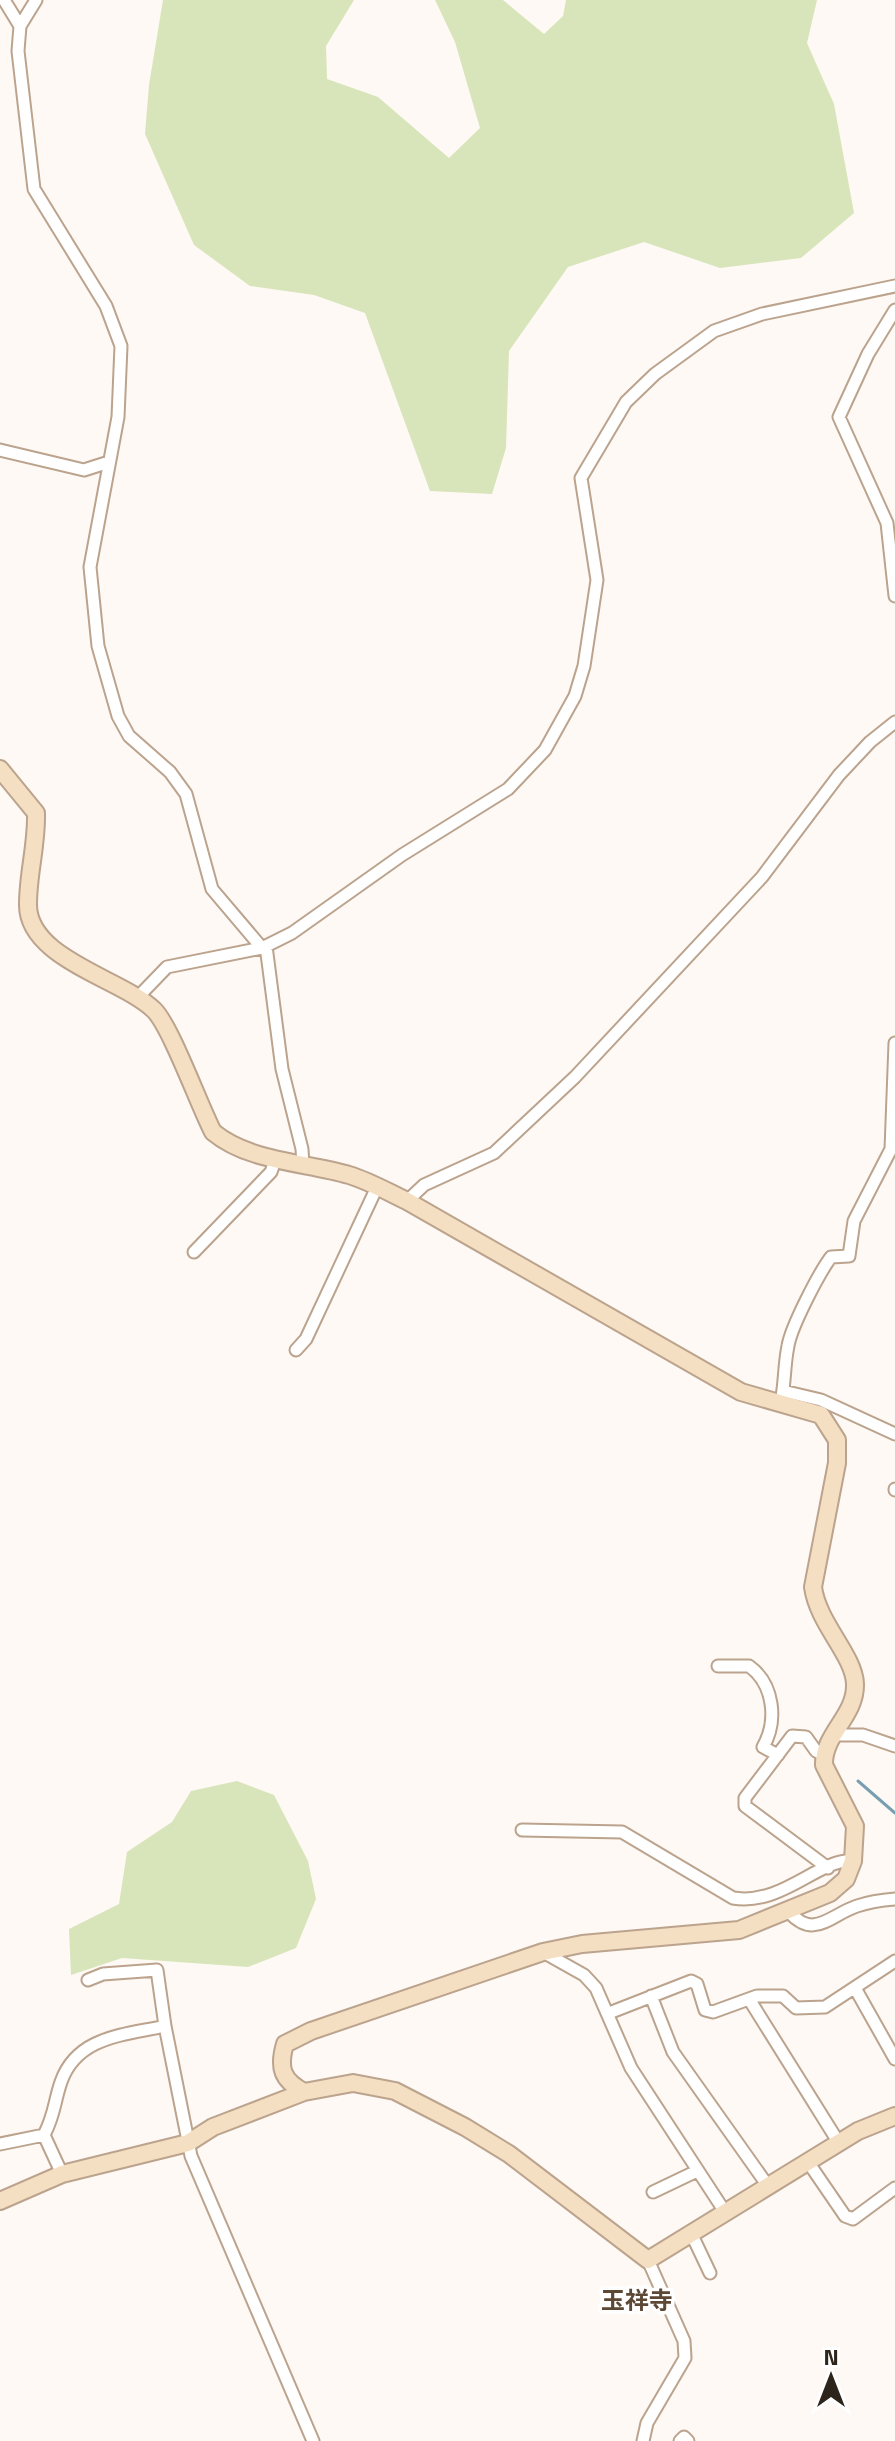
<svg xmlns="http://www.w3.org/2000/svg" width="895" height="2441" viewBox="0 0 895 2441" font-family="'Titillium Web','Noto Sans JP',sans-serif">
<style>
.green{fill:#d8e5ba}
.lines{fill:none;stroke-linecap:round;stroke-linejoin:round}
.stream{stroke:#789eb1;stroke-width:3}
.street-casing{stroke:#bba38d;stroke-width:15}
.secondary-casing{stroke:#bba38d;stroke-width:20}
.street{stroke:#fff;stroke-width:11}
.secondary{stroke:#f5dfc3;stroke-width:16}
.labels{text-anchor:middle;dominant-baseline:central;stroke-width:7;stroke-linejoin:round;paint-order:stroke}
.quarter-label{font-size:24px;font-weight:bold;fill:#5d4835;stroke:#fff}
</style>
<rect width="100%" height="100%" fill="#fef9f4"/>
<path class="green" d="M 163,0 L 354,0 L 326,46 L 327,79 L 378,97 L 449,158 L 480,128 L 455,42 L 435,0 L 503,0 L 544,34 L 563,16 L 566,0 L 817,0 L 807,43 L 834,104 L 854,213 L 801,258 L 720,268 L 644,242 L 568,267 L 509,351 L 506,448 L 492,494 L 430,491 L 365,313 L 314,295 L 250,286 L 194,245 L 145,134 L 149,85 Z
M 237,1781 L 274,1795 L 308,1861 L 316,1899 L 296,1948 L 248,1967 L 122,1958 L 71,1975 L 69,1929 L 119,1904 L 127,1852 L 172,1822 L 191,1791 Z"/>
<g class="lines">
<path class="stream" d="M 858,1781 L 895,1813"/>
<g class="street-casing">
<path id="street" d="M 4,0 L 20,26 L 18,51 L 34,189 L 106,306 L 121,346 L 118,417 L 90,567 L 98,646 L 118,716 L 129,736 L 170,772 L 186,794 L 212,889 L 262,948
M 20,26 L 36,0
M 895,310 L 868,354 L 839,417 L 887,523 L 895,596
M 0,450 L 84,470 L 109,462
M 266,946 L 282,1069 L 302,1149 L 303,1166
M 138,997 L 167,967 L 262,948 L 292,933 L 402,855 L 508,789 L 545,750 L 575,696 L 584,666 L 597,580 L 581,478 L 626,402 L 655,374 L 714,331 L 762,314 L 895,286
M 407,1201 L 424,1185 L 494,1153 L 575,1077 L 762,877 L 839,775 L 870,742 L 895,722
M 194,1252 L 271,1172 L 276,1158
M 296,1350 L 306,1339 L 377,1187
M 783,1391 L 821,1400 L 895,1434
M 781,1402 C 785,1384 784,1365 788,1346 C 791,1327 819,1273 831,1257 L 849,1256 L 854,1221 L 891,1149 L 895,1043
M 895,1490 L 895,1489
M 718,1666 L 749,1666 C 774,1684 778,1721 763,1747 L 778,1755
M 833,1735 L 863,1735 L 895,1746
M 824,1755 L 816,1751 L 806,1737 L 792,1736 L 745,1798 L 745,1806 L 828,1868
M 522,1830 L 622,1832 L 733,1898 C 783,1906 819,1858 853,1861
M 789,1912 C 814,1940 830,1915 857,1906 C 869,1902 883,1900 895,1899
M 543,1952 L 584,1975 L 596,1988 L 631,2068 L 725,2212
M 88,1980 L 103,1974 L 157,1970 L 165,2026
M 855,1988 L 895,2059
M 651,1996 L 673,2052 L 768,2186
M 749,1999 L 839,2143
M 609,2013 L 691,1981 L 697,1984 L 705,2010 L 713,2012 L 757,1996 L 783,1996 L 796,2008 L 825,2007 L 895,1961
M 44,2135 C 55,2114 54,2102 61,2082 C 77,2036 125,2035 165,2026 L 191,2156 L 313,2441
M 44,2135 L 62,2174
M 0,2144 L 44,2135
M 808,2162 L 845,2216 L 853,2219 L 895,2188
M 653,2192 L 697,2171
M 691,2233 L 710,2273
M 643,2441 L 647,2423 L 685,2358 L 684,2341 L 648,2260
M 680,2441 L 684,2437 L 688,2441"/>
</g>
<g class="secondary-casing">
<path id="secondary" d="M 0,769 L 36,813 C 37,844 28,873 28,904 C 27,959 123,979 154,1010 C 171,1027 199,1105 213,1132 C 249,1162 305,1162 349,1175 C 369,1181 388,1192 407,1201 L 741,1392 L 821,1415 L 837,1440 L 837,1463 L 813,1587 C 818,1624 854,1655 855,1684 C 856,1716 823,1734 824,1765 L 855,1826 L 853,1861 L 846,1879 L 830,1893 L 739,1930 L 582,1944 L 543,1952 L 311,2031 L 285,2044 C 278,2068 282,2080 304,2092
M 0,2201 L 62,2174 L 188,2143 L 213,2127 L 304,2092 L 353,2083 L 395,2091 L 465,2127 L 509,2154 L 648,2260 L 858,2131 L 895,2116"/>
</g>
<use href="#street" class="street"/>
<use href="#secondary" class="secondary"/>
</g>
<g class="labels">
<g class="quarter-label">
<text x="637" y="2300">玉祥寺</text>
</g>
</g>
<g transform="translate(831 2377)" stroke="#ffffff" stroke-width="6" paint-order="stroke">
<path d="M0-6L14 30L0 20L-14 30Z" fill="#2d241b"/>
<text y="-12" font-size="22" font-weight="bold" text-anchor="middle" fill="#2d241b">N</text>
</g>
</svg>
